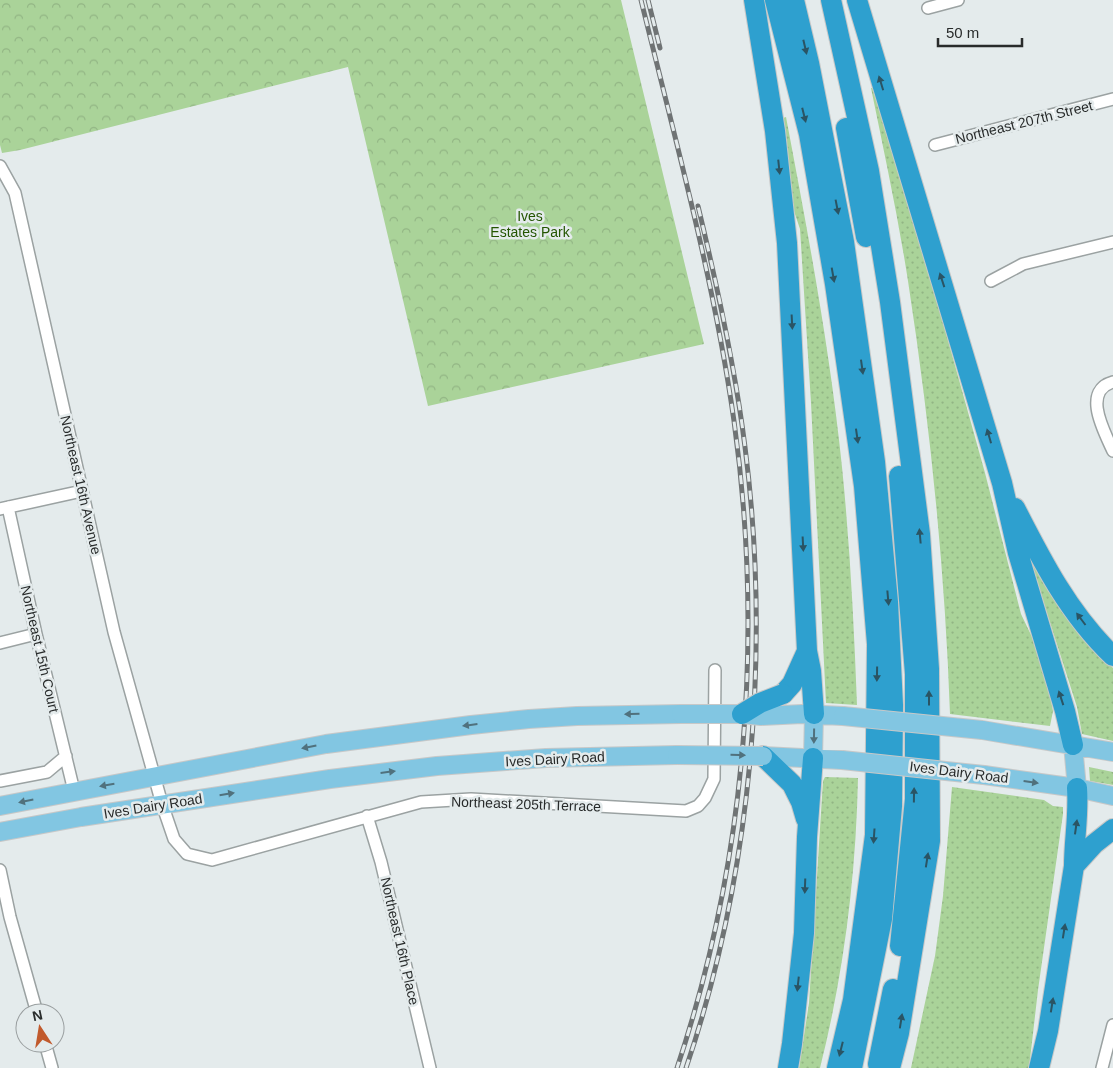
<svg xmlns="http://www.w3.org/2000/svg" width="1113" height="1068" viewBox="0 0 1113 1068" font-family="Arial,sans-serif">
<style>
.grass{fill:url(#grass-dots)}
.park{fill:url(#park-crowns)}
.lines{fill:none;stroke-linecap:round;stroke-linejoin:round}
.street-casing{stroke:#9ba2a2;stroke-width:14}
.primary-casing{stroke:#c7c8c8;stroke-width:20}
.highway-casing{stroke:#c7c8c8;stroke-width:22}
.street{stroke:#fff;stroke-width:11}
.primary{stroke:#82c6e2;stroke-width:18}
.highway{stroke:#2ea0cf;stroke-width:20}
.rail-casing{stroke:#6f7374;stroke-width:5}
.rail{stroke:#e4ebec;stroke-width:3;stroke-dasharray:9;stroke-linecap:butt}
.primary-bridge-casing{stroke:#c7c8c8;stroke-width:20;stroke-linecap:butt}
.highway-bridge-casing{stroke:#c7c8c8;stroke-width:22;stroke-linecap:butt}
.primary-bridge{stroke:#82c6e2;stroke-width:18}
.highway-bridge{stroke:#2ea0cf;stroke-width:20}
.oneway{fill:#2a5464}
.oneway2{fill:#50717d}
.labels{text-anchor:middle;dominant-baseline:central;stroke-width:5;stroke-linejoin:round;paint-order:stroke}
.street-label{font-size:14px;fill:#282b2b;stroke:#e4ebec}
.park-label{font-size:14px;fill:#235500;stroke:#e4ebec}
</style>
<defs>
<pattern id="grass-dots" width="8" height="8" patternUnits="userSpaceOnUse" patternTransform="scale(1.25)"><rect width="8" height="8" fill="#aad399"/><path d="M2 2h.1M6 6h.1" fill="none" stroke="#92b584" stroke-width="1.8" stroke-linecap="round"/></pattern>
<pattern id="park-crowns" width="20" height="18" patternUnits="userSpaceOnUse" patternTransform="scale(1.25)"><rect width="20" height="18" fill="#aad399"/><path d="M2 6a3 3 0 1 1 6 0M12 15a3 3 0 1 1 6 0" fill="none" stroke="#92b584"/></pattern>
</defs>
<rect width="100%" height="100%" fill="#e4ebec"/>
<path class="grass" d="M 871,88 L 874,88 L 927,265 L 985,473 L 1021,614 L 1032,637 L 1050,695 L 1053,711 L 1050,726 L 950,714 C 945,569 930,424 908,281 C 898,216 884,152 871,88 Z
M 786,117 C 808,233 830,350 842,467 C 850,546 854,625 857,705 L 826,703 L 811,403 L 800,229 L 791,202 L 783,118 Z
M 1033,559 L 1084,637 L 1113,668 L 1113,741 L 1082,734 L 1077,707 L 1030,560 Z
M 1089,767 L 1113,772 L 1113,785 L 1090,781 Z
M 825,777 L 858,778 C 856,875 844,973 820,1068 L 799,1068 L 809,1003 L 823,781 Z
M 952,787 L 1044,800 L 1053,806 L 1063,807 L 1063,814 L 1038,990 L 1029,1068 L 911,1068 L 935,956 L 943,896 Z"/>
<path class="park" d="M 0,0 L 621,0 L 704,344 L 428,406 L 348,67 L 20,150 L 2,153 L 0,145 Z"/>
<g class="lines">
<g class="street-casing">
<path id="street" d="M 928,8 L 958,0
M 935,145 L 1113,99
M 0,166 L 15,193 L 114,632 L 162,804 L 174,839 L 187,854 L 212,860 L 421,802 L 471,799 L 686,811 L 698,806 L 705,798 L 714,779 L 715,670
M 991,281 L 1023,264 L 1113,242
M 1113,382 C 1081,391 1105,433 1113,451
M 8,507 L 36,634 L 74,791
M 0,509 L 82,491
M 0,643 L 36,634
M 0,781 L 47,772 L 66,756
M 367,816 L 381,862 L 430,1068
M 0,870 L 10,917 L 37,1013
M 45,1043 L 52,1068
M 1102,1068 L 1113,1025"/>
</g>
<g class="primary-casing">
<path id="primary" d="M 782,715 L 802,714 L 843,716
M 982,730 L 1113,752
M 1073,745 L 1077,788
M 763,756 L 842,760
M 813,758 L 814,714
M 984,775 L 1077,788 L 1113,796
M 0,806 L 326,744 L 471,725 L 529,719 L 577,716 L 681,714
M 0,832 L 81,817 L 330,779 L 437,766 L 546,758 L 677,755"/>
</g>
<g class="highway-casing">
<path id="highway" d="M 754,0 L 775,131 L 787,243 L 807,651 L 811,671 L 814,714
M 775,0 L 809,134 L 835,284 L 864,486 L 877,644 L 875,835 L 853,1000 L 837,1068
M 794,0 L 809,63 L 844,242 L 875,462 L 888,602 L 893,705 L 892,806 L 882,919 L 852,1068
M 831,0 L 869,171 L 890,302 L 920,534 L 929,669 L 930,841 L 899,1033 L 890,1068
M 857,0 L 1002,483 L 1018,553 L 1065,711 L 1073,745
M 846,128 L 866,237
M 899,476 L 915,674 L 915,799 L 900,946
M 1015,508 C 1042,561 1069,614 1113,656
M 783,694 L 792,684 L 807,651
M 763,756 L 792,784 L 801,802 L 806,819
M 1074,866 L 1094,844 L 1113,829
M 878,1064 L 893,989
M 788,1068 L 792,1044 L 804,933 L 807,837 L 813,758
M 1039,1068 L 1048,1031 L 1074,866 C 1074,840 1079,815 1077,788"/>
</g>
<use href="#street" class="street"/>
<use href="#primary" class="primary"/>
<use href="#highway" class="highway"/>
<g class="rail-casing">
<path id="rail" d="M 641,0 C 675,139 714,279 734,421 C 764,637 746,861 677,1068
M 648,0 L 660,48
M 686,1068 C 752,874 771,650 745,447 C 735,366 717,285 698,206"/>
</g>
<use href="#rail" class="rail"/>
<g class="primary-bridge-casing">
<path id="primary-bridge" d="M 681,714 L 742,714 L 761,716 L 782,715
M 843,716 L 982,730
M 677,755 L 763,756
M 842,760 L 984,775"/>
</g>
<g class="highway-bridge-casing">
<path id="highway-bridge" d="M 742,714 L 760,703 L 783,694"/>
</g>
<use href="#primary-bridge" class="primary-bridge"/>
<use href="#highway-bridge" class="highway-bridge"/>
</g>
<defs><path id="oneway-solid" d="M-6-.8H1V-3.2L6.5 0L1 3.2V.8H-6Z" transform="scale(1.25)"/></defs>
<g class="oneway">
<use href="#oneway-solid" transform="translate(805 47) rotate(77)"/>
<use href="#oneway-solid" transform="translate(881 83) rotate(-107)"/>
<use href="#oneway-solid" transform="translate(804 115) rotate(76)"/>
<use href="#oneway-solid" transform="translate(779 167) rotate(84)"/>
<use href="#oneway-solid" transform="translate(837 207) rotate(79)"/>
<use href="#oneway-solid" transform="translate(833 275) rotate(80)"/>
<use href="#oneway-solid" transform="translate(942 280) rotate(-108)"/>
<use href="#oneway-solid" transform="translate(792 322) rotate(87)"/>
<use href="#oneway-solid" transform="translate(862 367) rotate(82)"/>
<use href="#oneway-solid" transform="translate(857 436) rotate(82)"/>
<use href="#oneway-solid" transform="translate(989 436) rotate(-106)"/>
<use href="#oneway-solid" transform="translate(920 536) rotate(-95)"/>
<use href="#oneway-solid" transform="translate(803 544) rotate(87)"/>
<use href="#oneway-solid" transform="translate(888 598) rotate(85)"/>
<use href="#oneway-solid" transform="translate(1081 619) rotate(-127)"/>
<use href="#oneway-solid" transform="translate(877 674) rotate(91)"/>
<use href="#oneway-solid" transform="translate(929 698) rotate(-90)"/>
<use href="#oneway-solid" transform="translate(1061 698) rotate(-108)"/>
<use href="#oneway-solid" transform="translate(914 795) rotate(-89)"/>
<use href="#oneway-solid" transform="translate(1076 827) rotate(-82)"/>
<use href="#oneway-solid" transform="translate(874 836) rotate(94)"/>
<use href="#oneway-solid" transform="translate(927 860) rotate(-81)"/>
<use href="#oneway-solid" transform="translate(805 886) rotate(92)"/>
<use href="#oneway-solid" transform="translate(1064 931) rotate(-81)"/>
<use href="#oneway-solid" transform="translate(798 984) rotate(96)"/>
<use href="#oneway-solid" transform="translate(1052 1005) rotate(-81)"/>
<use href="#oneway-solid" transform="translate(901 1021) rotate(-81)"/>
<use href="#oneway-solid" transform="translate(841 1049) rotate(104)"/>
</g>
<g class="oneway2">
<use href="#oneway-solid" transform="translate(632 714) rotate(179)"/>
<use href="#oneway-solid" transform="translate(470 725) rotate(173)"/>
<use href="#oneway-solid" transform="translate(814 736) rotate(91)"/>
<use href="#oneway-solid" transform="translate(309 747) rotate(169)"/>
<use href="#oneway-solid" transform="translate(738 755) rotate(2)"/>
<use href="#oneway-solid" transform="translate(388 772) rotate(-7)"/>
<use href="#oneway-solid" transform="translate(1031 782) rotate(8)"/>
<use href="#oneway-solid" transform="translate(107 785) rotate(170)"/>
<use href="#oneway-solid" transform="translate(227 794) rotate(-9)"/>
<use href="#oneway-solid" transform="translate(26 801) rotate(168)"/>
</g>
<g class="labels">
<g class="street-label">
<text transform="translate(1024 122) rotate(-14)">Northeast 207th Street</text>
<text transform="translate(81 485) rotate(77)">Northeast 16th Avenue</text>
<text transform="translate(40 649) rotate(77)">Northeast 15th Court</text>
<text transform="translate(555 759) rotate(-3)">Ives Dairy Road</text>
<text transform="translate(959 772) rotate(7)">Ives Dairy Road</text>
<text transform="translate(526 804) rotate(2)">Northeast 205th Terrace</text>
<text transform="translate(153 806) rotate(-9)">Ives Dairy Road</text>
<text transform="translate(400 941) rotate(77)">Northeast 16th Place</text>
</g>
<g class="park-label">
<text x="530" y="216">Ives<tspan x="530" dy="16">Estates Park</tspan></text>
</g>
</g>
<g transform="translate(40 1028) rotate(348)"><circle r="24" fill="#e4ebec" stroke="#999e9f"/>
<path d="M0-4L9 19L0 12L-9 19Z" fill="#c15a2d"/>
<text y="-8" font-size="14" font-weight="bold" text-anchor="middle" fill="#282b2b">N</text>
</g>
<path d="M938 38v8h84v-8" fill="none" stroke="#282b2b" stroke-width="2.5"/>
<text x="946" y="38" font-size="15" fill="#282b2b" stroke="#e4ebec" stroke-width="4" paint-order="stroke">50 m</text>
</svg>
